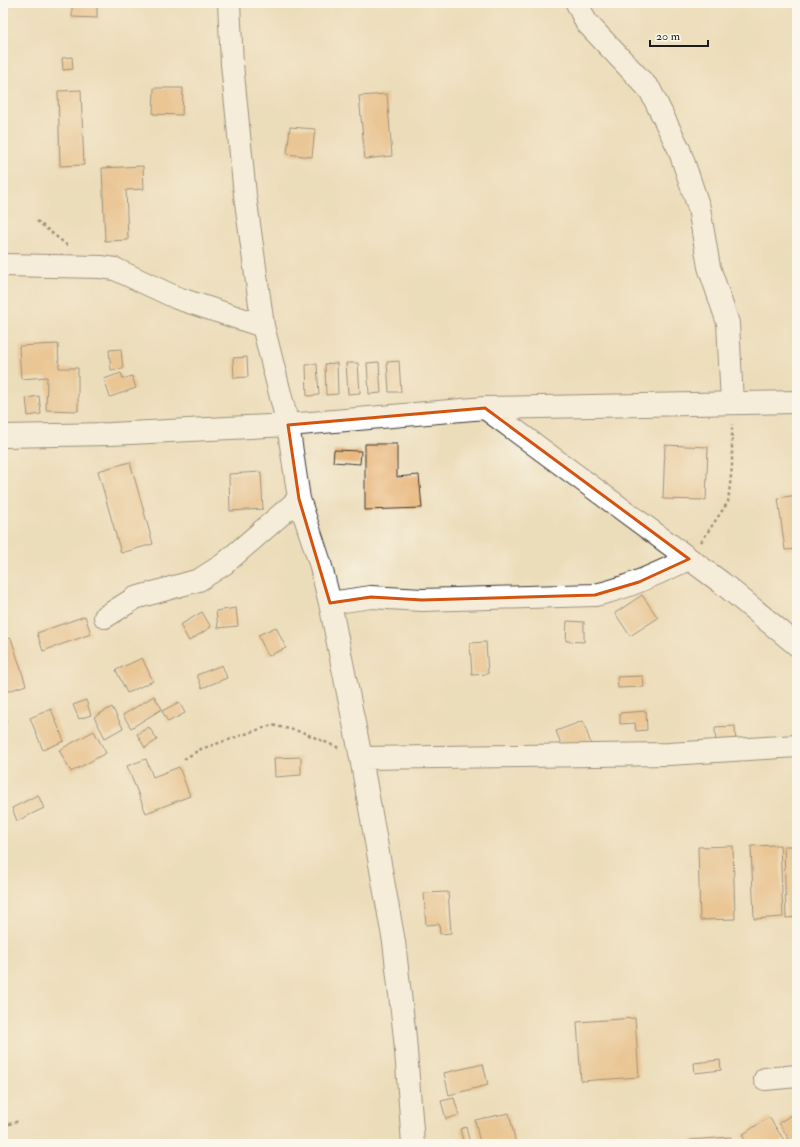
<svg xmlns="http://www.w3.org/2000/svg" width="800" height="1147" viewBox="0 0 800 1147" font-family="'IM FELL Double Pica',serif">
<style>
.building{fill:#e6ab69}
.lines{fill:none;stroke-linecap:round;stroke-linejoin:round}
.minor-casing{stroke:#3b3934;stroke-width:24}
.path{stroke:#3b3934;stroke-width:2.5;stroke-dasharray:3 3;stroke-linecap:butt}
.minor{stroke:#fff;stroke-width:22}
.marked{fill:none;stroke:#d4530e;stroke-width:3;stroke-linejoin:round}
</style>
<rect width="100%" height="100%" fill="#fbf7ec"/>
<filter id="ink" filterUnits="userSpaceOnUse"><feTurbulence type="fractalNoise" baseFrequency=".025" numOctaves="2"/><feDisplacementMap in="SourceGraphic" scale="8" xChannelSelector="R" yChannelSelector="G"/><feConvolveMatrix kernelMatrix="1 2 1 2 8 2 1 2 1" color-interpolation-filters="sRGB"/></filter>
<filter id="wash" filterUnits="userSpaceOnUse"><feTurbulence type="fractalNoise" baseFrequency=".012" numOctaves="4" result="noise"/><feDisplacementMap in="SourceGraphic" scale="16" xChannelSelector="R" yChannelSelector="G"/><feGaussianBlur stdDeviation="0.9" result="paint"/><feColorMatrix in="noise" values="0 0 0 0 0 0 0 0 0 0 0 0 0 0 0 0 0 1.4 0 .05"/><feComposite in="paint" operator="in"/></filter>
<g filter="url(#wash)">
<rect width="100%" height="100%" fill="#ecddba"/>
<g id="blocks">
<path class="building" d="M 72,3 L 97,3 L 97,18 L 72,17 Z
M 72,57 L 73,69 L 63,70 L 62,58 Z
M 154,88 L 183,88 L 182,115 L 153,114 Z
M 81,90 L 84,165 L 60,166 L 58,91 Z
M 387,94 L 392,156 L 365,159 L 359,96 Z
M 290,127 L 315,129 L 312,157 L 287,154 Z
M 143,166 L 144,189 L 126,190 L 128,240 L 105,241 L 102,168 Z
M 58,344 L 59,368 L 78,368 L 78,411 L 46,410 L 47,377 L 21,379 L 19,346 Z
M 121,349 L 123,369 L 111,370 L 109,350 Z
M 247,357 L 248,377 L 234,378 L 233,358 Z
M 399,361 L 401,392 L 389,392 L 387,362 Z
M 379,362 L 381,393 L 369,394 L 367,363 Z
M 337,363 L 338,394 L 326,395 L 325,364 Z
M 346,363 L 358,363 L 360,393 L 348,394 Z
M 317,364 L 319,395 L 307,396 L 306,365 Z
M 121,373 L 123,379 L 132,376 L 136,388 L 110,397 L 104,379 Z
M 39,396 L 41,414 L 28,416 L 26,398 Z
M 365,444 L 397,444 L 397,477 L 419,475 L 422,508 L 365,510 Z
M 665,445 L 708,447 L 706,500 L 663,499 Z
M 334,450 L 361,451 L 360,464 L 333,462 Z
M 130,462 L 153,544 L 121,553 L 98,471 Z
M 261,472 L 263,509 L 230,511 L 229,474 Z
M 797,495 L 797,549 L 785,550 L 778,498 Z
M 642,595 L 658,618 L 630,636 L 615,613 Z
M 236,608 L 238,626 L 218,628 L 216,611 Z
M 202,612 L 211,627 L 189,641 L 180,625 Z
M 85,616 L 91,634 L 43,651 L 37,633 Z
M 567,621 L 584,622 L 584,642 L 566,641 Z
M 276,627 L 286,648 L 268,656 L 258,635 Z
M 11,638 L 26,685 L 3,693 L 3,641 Z
M 486,642 L 488,674 L 472,675 L 470,643 Z
M 142,658 L 153,681 L 127,693 L 116,670 Z
M 222,665 L 227,678 L 202,688 L 197,675 Z
M 643,676 L 644,687 L 618,688 L 617,677 Z
M 154,696 L 162,709 L 131,728 L 123,715 Z
M 86,700 L 91,715 L 79,719 L 73,705 Z
M 179,702 L 185,713 L 168,722 L 162,711 Z
M 112,707 L 123,728 L 105,738 L 94,717 Z
M 51,709 L 64,741 L 43,750 L 30,718 Z
M 3,710 L 7,722 L 3,724 Z
M 646,711 L 647,730 L 636,731 L 635,723 L 620,724 L 620,713 Z
M 583,721 L 591,744 L 565,754 L 556,731 Z
M 735,726 L 736,745 L 716,746 L 715,727 Z
M 149,727 L 157,740 L 145,748 L 137,734 Z
M 94,731 L 106,753 L 71,772 L 59,750 Z
M 301,757 L 301,775 L 275,777 L 274,758 Z
M 146,759 L 153,777 L 179,767 L 190,796 L 146,813 L 127,766 Z
M 38,795 L 44,808 L 17,821 L 12,808 Z
M 780,845 L 783,917 L 754,919 L 751,846 Z
M 733,846 L 735,919 L 700,920 L 698,847 Z
M 784,846 L 797,846 L 797,917 L 786,918 Z
M 448,892 L 451,933 L 440,934 L 439,924 L 426,925 L 424,893 Z
M 635,1018 L 639,1077 L 581,1081 L 577,1022 Z
M 720,1060 L 721,1070 L 695,1073 L 694,1063 Z
M 483,1064 L 488,1085 L 449,1095 L 444,1073 Z
M 454,1098 L 459,1115 L 446,1119 L 441,1101 Z
M 797,1111 L 797,1141 L 792,1144 L 779,1123 Z
M 509,1113 L 516,1144 L 480,1144 L 475,1120 Z
M 769,1117 L 784,1140 L 778,1144 L 748,1144 L 742,1135 Z
M 466,1127 L 470,1144 L 464,1144 L 460,1129 Z
M 731,1137 L 731,1144 L 691,1144 L 690,1140 Z"/>
</g>
</g>
<g filter="url(#ink)">
<use href="#blocks" fill-opacity="0" stroke="#3b3934" stroke-width="1"/>
<g class="lines">
<g class="minor-casing">
<path id="minor" d="M 229,3 L 232,64 L 245,195 L 263,326 L 288,425 L 299,499 L 320,563 L 330,603 L 361,758 L 394,942 L 405,1038 L 413,1144
M 577,3 L 586,22 L 650,90 L 679,149 L 699,208 L 709,267 L 728,323 L 732,403
M 3,265 L 101,267 L 115,269 L 177,298 L 263,326
M 485,408 L 722,583 L 797,645
M 3,436 L 110,434 L 288,425 L 485,408 L 797,402
M 330,603 L 371,597 L 422,600 L 595,595 C 628,588 658,573 689,559
M 105,617 L 135,598 L 199,580 L 224,564 L 299,499
M 361,758 L 669,754 L 797,746
M 765,1079 L 797,1076"/>
</g>
<path class="path" d="M 37,221 L 68,246
M 701,542 L 728,502 L 732,467 L 732,424
M 184,759 L 201,749 L 272,725 L 302,732 L 339,748
M 3,1126 L 19,1121"/>
<use href="#minor" class="minor"/>
</g>
</g>
<path d="M0 0H800V1147H0ZM 485,408 L 689,559 L 639,582 L 595,595 L 422,600 L 371,597 L 330,603 L 299,499 L 288,425 Z" fill="#ecddba" fill-opacity=".55" fill-rule="evenodd"/>
<path class="marked" d="M 485,408 L 689,559 L 639,582 L 595,595 L 422,600 L 371,597 L 330,603 L 299,499 L 288,425 Z"/>
<rect width="800" height="1147" fill="none" stroke="#fbf7ec" stroke-width="16"/>
<path d="M650 40v6h58v-6" fill="none" stroke="#1c1c1c" stroke-width="2"/>
<text x="656" y="40" font-size="12" fill="#1c1c1c" stroke="#fbf7ec" stroke-width="3" paint-order="stroke">20 m</text>
</svg>
